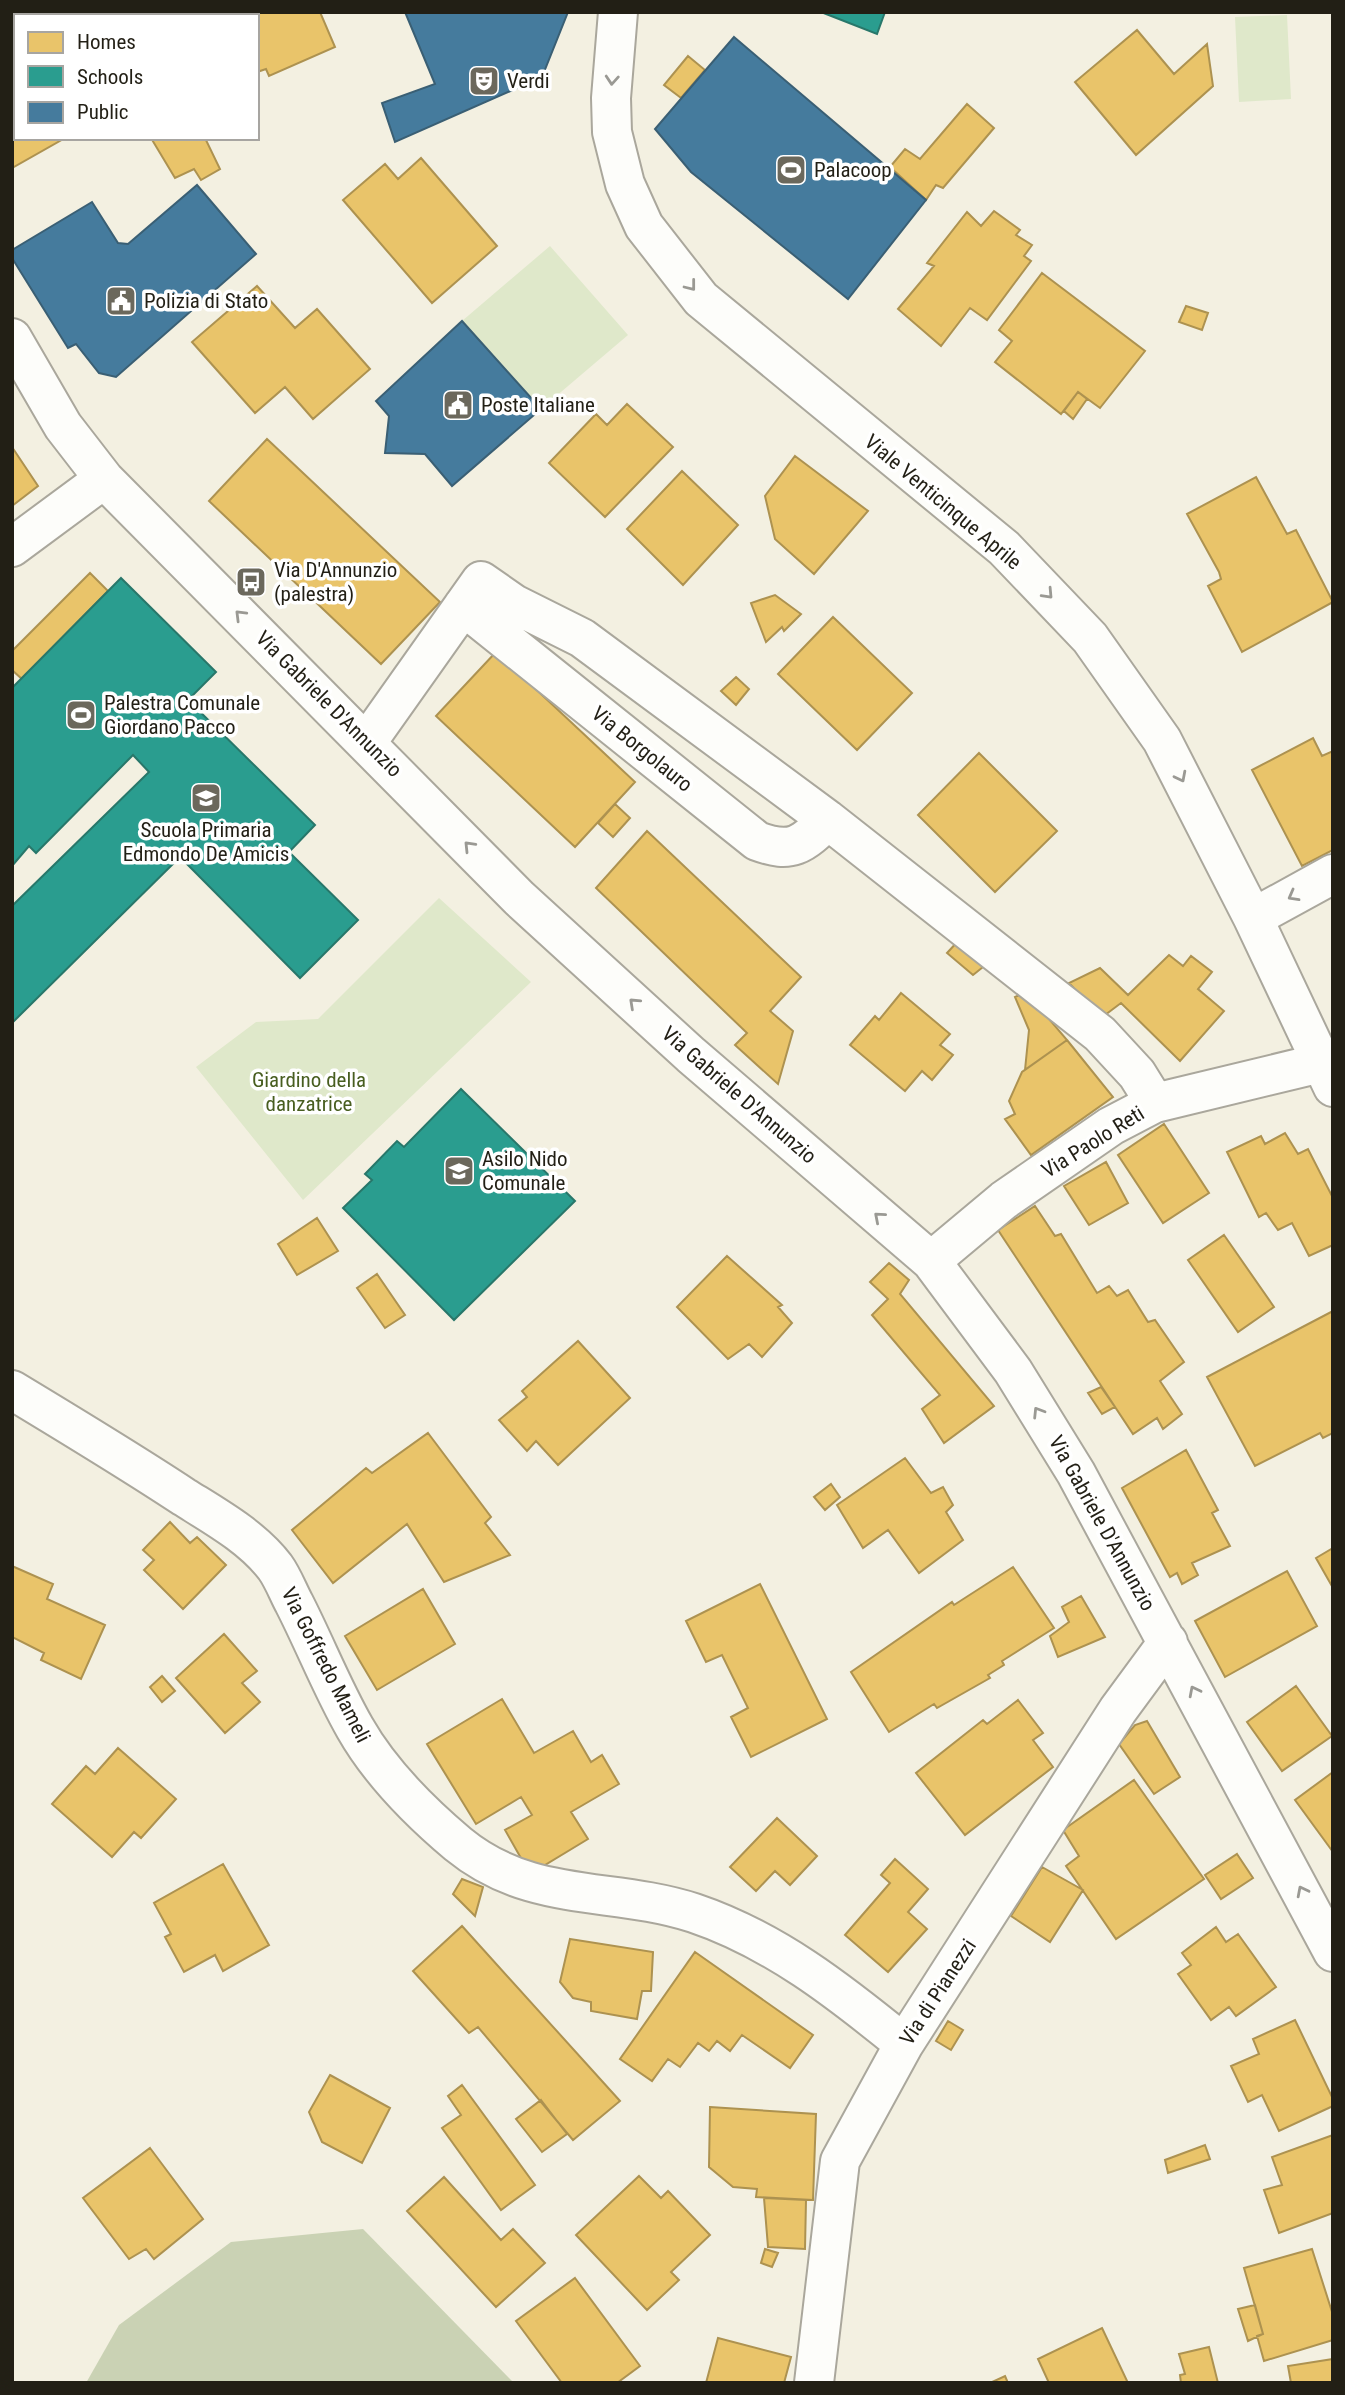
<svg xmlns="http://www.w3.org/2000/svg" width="1345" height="2395" viewBox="0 0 1345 2395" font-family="'Roboto Condensed',sans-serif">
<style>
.green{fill:#dfe8ca}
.forest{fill:#cad2b4}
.homes{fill:#e9c46a;stroke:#ad9250;stroke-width:2}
.schools{fill:#2a9d8f;stroke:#28776a;stroke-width:2}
.public{fill:#457b9d;stroke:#3a5f74;stroke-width:2}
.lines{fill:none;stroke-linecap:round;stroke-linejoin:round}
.street-casing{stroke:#aaa79c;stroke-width:42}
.street{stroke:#fdfdfa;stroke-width:38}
.oneway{stroke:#9a9993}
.labels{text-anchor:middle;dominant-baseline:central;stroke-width:7;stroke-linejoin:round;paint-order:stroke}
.poi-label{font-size:21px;fill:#221f15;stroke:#fff;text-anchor:start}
.street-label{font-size:21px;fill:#221f15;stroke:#fff}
.park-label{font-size:21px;fill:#485e20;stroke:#fff}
</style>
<rect width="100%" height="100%" fill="#f3f0e1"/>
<path class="green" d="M 1287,15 L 1291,99 L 1239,102 L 1235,17 Z
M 550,246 L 628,335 L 541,409 L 462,321 Z
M 439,898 L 531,982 L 303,1200 L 196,1067 L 256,1022 L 318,1019 Z"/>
<path class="forest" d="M 363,2229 L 513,2382 L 86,2383 L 119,2325 L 231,2242 Z"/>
<path class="homes" d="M 184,12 L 320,12 L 335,47 L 269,76 L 266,69 L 257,72 L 257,16 L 186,16 Z
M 1137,30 L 1174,74 L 1207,44 L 1213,86 L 1136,155 L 1075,82 Z
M 688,56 L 705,70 L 681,98 L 664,85 Z
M 16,64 L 16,138 L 65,138 L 12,168 L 12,66 Z
M 967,104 L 994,128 L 943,188 L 936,185 L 926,200 L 890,167 L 905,149 L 920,159 Z
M 151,138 L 205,138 L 220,169 L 201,180 L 194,169 L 175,178 Z
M 421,158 L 497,246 L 432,303 L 343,200 L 385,164 L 398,179 Z
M 994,211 L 1020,230 L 1016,235 L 1032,245 L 1024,256 L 1031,261 L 987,320 L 970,308 L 941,346 L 898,309 L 934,266 L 927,263 L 967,212 L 981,226 Z
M 1042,273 L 1145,351 L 1100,408 L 1078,392 L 1061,414 L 995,362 L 1012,341 L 999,330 Z
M 257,286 L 295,328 L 317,309 L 370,369 L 313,419 L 285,387 L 255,413 L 192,342 Z
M 1186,306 L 1208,313 L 1202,330 L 1179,322 Z
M 1078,392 L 1087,399 L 1073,419 L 1064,411 Z
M 627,404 L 673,447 L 605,517 L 549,463 L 596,414 L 607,425 Z
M 267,439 L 440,602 L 381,664 L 209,501 Z
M 12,447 L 38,486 L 12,506 Z
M 795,456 L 868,511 L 814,574 L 775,539 L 765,496 Z
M 682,471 L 738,525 L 683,585 L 627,529 Z
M 1256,477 L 1287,534 L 1296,530 L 1333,602 L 1242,652 L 1208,586 L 1221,579 L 1219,572 L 1187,514 Z
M 90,573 L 108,591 L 22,679 L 12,670 L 12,651 Z
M 775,595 L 801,614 L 784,631 L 782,627 L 766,642 L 751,603 Z
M 833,617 L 912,693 L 857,750 L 778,674 Z
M 496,652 L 635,782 L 575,847 L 436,716 Z
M 736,677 L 749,689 L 736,705 L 721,691 Z
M 1313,738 L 1322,756 L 1333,751 L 1333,850 L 1302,866 L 1252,770 Z
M 979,753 L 1057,831 L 995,892 L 918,815 Z
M 615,804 L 630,818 L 613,837 L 598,823 Z
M 647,831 L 801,977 L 770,1011 L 793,1031 L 778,1084 L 735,1045 L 747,1033 L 596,888 Z
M 960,939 L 988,963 L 973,975 L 947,953 Z
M 1169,955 L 1183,966 L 1191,956 L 1212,972 L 1198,989 L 1224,1011 L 1180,1061 L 1121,1003 L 1101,1018 L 1069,983 L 1100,968 L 1128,995 Z
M 1026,992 L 1067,1040 L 1025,1070 L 1029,1030 L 1015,997 Z
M 901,993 L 950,1034 L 940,1045 L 953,1055 L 932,1080 L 922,1071 L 905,1091 L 850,1045 L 875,1016 L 879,1020 Z
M 1067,1040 L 1113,1097 L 1031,1155 L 1005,1119 L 1015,1114 L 1009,1101 L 1022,1072 Z
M 1164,1124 L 1209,1193 L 1163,1223 L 1118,1155 Z
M 1285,1133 L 1298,1154 L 1308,1149 L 1333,1198 L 1333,1245 L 1309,1256 L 1292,1223 L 1278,1230 L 1266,1213 L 1259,1217 L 1227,1152 L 1261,1136 L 1265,1144 Z
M 1106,1162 L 1128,1203 L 1089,1225 L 1064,1186 Z
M 1035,1206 L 1055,1236 L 1061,1234 L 1097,1293 L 1109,1286 L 1117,1296 L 1128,1290 L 1148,1322 L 1155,1320 L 1184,1362 L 1160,1381 L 1182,1414 L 1163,1429 L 1157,1418 L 1133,1434 L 998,1230 Z
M 317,1218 L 338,1251 L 297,1275 L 278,1244 Z
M 1224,1235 L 1274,1307 L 1238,1332 L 1188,1260 Z
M 727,1256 L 782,1305 L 778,1307 L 792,1323 L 762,1357 L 749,1344 L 728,1359 L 677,1307 Z
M 889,1263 L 909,1280 L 900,1294 L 994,1406 L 944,1443 L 922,1409 L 940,1395 L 872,1315 L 888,1299 L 870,1282 Z
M 377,1274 L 405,1315 L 385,1328 L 357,1288 Z
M 1333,1311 L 1333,1433 L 1323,1438 L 1320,1433 L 1255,1466 L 1207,1377 Z
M 578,1341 L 630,1398 L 558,1465 L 536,1441 L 527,1451 L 499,1420 L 527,1397 L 522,1391 Z
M 1101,1387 L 1115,1407 L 1102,1414 L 1088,1393 Z
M 428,1433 L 491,1517 L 485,1523 L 510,1555 L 444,1582 L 407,1524 L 333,1583 L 292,1530 L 366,1468 L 372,1473 Z
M 1186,1450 L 1218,1510 L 1212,1513 L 1230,1546 L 1192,1563 L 1198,1575 L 1182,1584 L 1177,1573 L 1170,1577 L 1122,1488 Z
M 905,1458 L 931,1493 L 943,1487 L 953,1505 L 946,1512 L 963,1540 L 919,1573 L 888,1530 L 863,1548 L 837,1505 Z
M 831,1484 L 840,1497 L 825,1510 L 814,1497 Z
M 170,1522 L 190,1543 L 197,1537 L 226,1565 L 183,1609 L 144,1570 L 154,1560 L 143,1550 Z
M 1333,1548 L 1333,1588 L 1316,1558 Z
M 12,1566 L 53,1584 L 47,1599 L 105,1625 L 81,1679 L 41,1660 L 44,1653 L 12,1637 Z
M 1013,1567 L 1054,1628 L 1002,1661 L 1004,1665 L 988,1675 L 990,1678 L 937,1708 L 934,1704 L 889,1732 L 851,1672 L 952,1602 L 954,1605 Z
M 1287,1571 L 1317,1626 L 1225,1677 L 1195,1621 Z
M 760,1584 L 827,1719 L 751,1757 L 731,1717 L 748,1708 L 722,1655 L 706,1662 L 686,1621 Z
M 423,1589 L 455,1644 L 377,1690 L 345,1636 Z
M 1081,1596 L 1105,1637 L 1058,1657 L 1050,1636 L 1069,1622 L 1062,1607 Z
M 224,1634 L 257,1671 L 242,1683 L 260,1702 L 225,1733 L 176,1678 Z
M 162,1676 L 175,1691 L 162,1702 L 150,1687 Z
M 1296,1686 L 1332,1736 L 1282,1771 L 1247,1722 Z
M 502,1699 L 534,1753 L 573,1731 L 591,1762 L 602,1755 L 619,1784 L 571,1812 L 588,1839 L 530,1874 L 505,1830 L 532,1815 L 521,1797 L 476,1824 L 427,1744 Z
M 1018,1700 L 1043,1733 L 1033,1740 L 1053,1767 L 965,1835 L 916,1773 L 983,1720 L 987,1724 Z
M 1147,1721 L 1180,1777 L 1154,1794 L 1119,1744 L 1135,1725 Z
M 118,1748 L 176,1799 L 141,1838 L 134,1832 L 112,1857 L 52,1804 L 86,1766 L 95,1774 Z
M 1333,1772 L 1333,1852 L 1295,1800 Z
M 1134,1780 L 1204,1879 L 1116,1939 L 1066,1866 L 1079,1856 L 1063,1830 Z
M 777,1818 L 817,1856 L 790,1885 L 775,1871 L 756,1891 L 730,1867 Z
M 1237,1854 L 1253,1878 L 1221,1899 L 1205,1875 Z
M 895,1859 L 928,1889 L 908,1912 L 927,1929 L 888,1972 L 845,1935 L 890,1883 L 881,1875 Z
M 223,1864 L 269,1945 L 223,1971 L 215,1955 L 184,1972 L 165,1937 L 171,1934 L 154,1903 Z
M 1042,1867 L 1083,1890 L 1050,1942 L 1011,1916 Z
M 462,1879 L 483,1887 L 475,1916 L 453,1894 Z
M 462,1926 L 620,2101 L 573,2140 L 478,2027 L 469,2033 L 413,1971 Z
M 1216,1927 L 1226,1942 L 1238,1934 L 1276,1987 L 1236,2016 L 1229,2007 L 1211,2020 L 1178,1974 L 1191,1965 L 1182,1953 Z
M 570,1939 L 653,1952 L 651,1991 L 642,1991 L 637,2019 L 591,2011 L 591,2002 L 573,1998 L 560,1982 Z
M 695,1952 L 813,2035 L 790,2068 L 742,2035 L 730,2051 L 717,2041 L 709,2051 L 698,2043 L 680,2067 L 668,2059 L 652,2081 L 620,2059 Z
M 1295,2020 L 1333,2099 L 1333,2106 L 1279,2131 L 1262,2095 L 1248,2102 L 1231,2066 L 1259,2054 L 1253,2039 Z
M 948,2021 L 963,2030 L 951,2050 L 936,2041 Z
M 330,2075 L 390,2108 L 362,2163 L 322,2142 L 309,2112 Z
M 462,2085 L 535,2185 L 501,2210 L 442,2128 L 461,2115 L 448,2096 Z
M 541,2100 L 567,2134 L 542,2152 L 516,2119 Z
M 710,2107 L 816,2114 L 813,2200 L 756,2197 L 757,2189 L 733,2187 L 709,2167 Z
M 1333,2135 L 1333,2213 L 1279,2233 L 1264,2190 L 1282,2185 L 1272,2157 Z
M 1205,2145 L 1210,2159 L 1168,2173 L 1165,2160 Z
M 150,2148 L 203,2219 L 154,2259 L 146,2249 L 129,2259 L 83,2198 Z
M 639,2176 L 661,2198 L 668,2191 L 710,2235 L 671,2272 L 679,2280 L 647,2310 L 576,2235 Z
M 444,2177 L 501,2240 L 513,2229 L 545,2263 L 496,2307 L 407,2211 Z
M 764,2198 L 806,2200 L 805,2249 L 768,2247 Z
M 765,2249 L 778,2253 L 772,2267 L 761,2263 Z
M 1312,2249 L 1333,2315 L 1333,2340 L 1264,2361 L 1257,2336 L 1263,2334 L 1244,2268 Z
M 575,2278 L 640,2366 L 617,2383 L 562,2383 L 516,2321 Z
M 1255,2305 L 1263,2334 L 1248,2341 L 1238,2309 Z
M 1102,2328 L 1128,2383 L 1049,2383 L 1038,2359 Z
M 718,2338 L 791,2357 L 784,2383 L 706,2383 Z
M 1209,2347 L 1218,2383 L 1181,2383 L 1180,2375 L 1185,2374 L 1179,2354 Z
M 1333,2359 L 1333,2383 L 1291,2383 L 1288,2366 Z
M 1005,2376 L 1008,2383 L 990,2383 Z"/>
<path class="schools" d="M 821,12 L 885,12 L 877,34 Z
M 121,578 L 216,672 L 188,700 L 315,825 L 289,852 L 358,920 L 300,978 L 180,857 L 12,1023 L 12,906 L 149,772 L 133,755 L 36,853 L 29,846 L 12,866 L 12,688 Z
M 461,1089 L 575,1201 L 454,1320 L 343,1208 L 372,1180 L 365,1174 L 397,1141 L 404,1147 Z"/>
<path class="public" d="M 405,12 L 568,12 L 542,77 L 395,142 L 382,103 L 435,84 Z
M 734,37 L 926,200 L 848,299 L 691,172 L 655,129 Z
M 197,185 L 256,254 L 116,377 L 99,373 L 76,344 L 68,348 L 12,258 L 12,250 L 92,202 L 118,243 L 128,244 Z
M 462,321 L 541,409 L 452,486 L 425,454 L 385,453 L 389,416 L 376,401 Z"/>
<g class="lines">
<g class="street-casing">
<path id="street" d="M 618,12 L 611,98 L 612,132 L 625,184 L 644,226 L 701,299 L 1004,548 L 1090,638 L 1162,740 L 1253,918 L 1333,1087
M 12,338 L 63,426 L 104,479 L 519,898 L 691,1055 L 931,1261 L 1013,1371 L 1076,1473 L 1333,1952
M 12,547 L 104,479
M 463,606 L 757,841 C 792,854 802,845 828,820
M 367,742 L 481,581 L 514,604 L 582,638 L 828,820 L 1100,1034 L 1137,1074 L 1155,1103
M 1253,918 L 1333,874
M 931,1261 L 1004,1200 L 1111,1126 L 1155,1103 L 1333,1060
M 12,1390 C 70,1425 128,1460 184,1497 C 216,1517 252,1537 275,1567 C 283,1578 288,1592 294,1603 C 315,1644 332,1688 355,1728 C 380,1772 420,1812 458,1844 C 531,1904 611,1886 694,1913 C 774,1940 839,1991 904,2044
M 814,2383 L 840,2161 L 904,2044 L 1118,1710 L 1168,1642"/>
</g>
<use href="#street" class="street"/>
</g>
<defs><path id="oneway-chevron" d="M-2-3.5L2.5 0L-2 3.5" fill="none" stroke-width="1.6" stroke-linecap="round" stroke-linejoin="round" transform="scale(1.75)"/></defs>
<g class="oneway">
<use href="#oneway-chevron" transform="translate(612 80) rotate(94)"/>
<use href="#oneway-chevron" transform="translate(691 286) rotate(52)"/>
<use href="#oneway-chevron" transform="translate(1048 594) rotate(47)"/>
<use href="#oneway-chevron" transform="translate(240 615) rotate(-135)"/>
<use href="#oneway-chevron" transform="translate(1181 777) rotate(63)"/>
<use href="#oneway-chevron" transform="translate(469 846) rotate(-134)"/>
<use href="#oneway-chevron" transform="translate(1293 896) rotate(151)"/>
<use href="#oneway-chevron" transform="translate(634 1003) rotate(-137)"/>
<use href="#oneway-chevron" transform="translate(879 1217) rotate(-139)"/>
<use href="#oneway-chevron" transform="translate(1038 1412) rotate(-122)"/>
<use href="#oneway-chevron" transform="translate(1194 1691) rotate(-117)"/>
<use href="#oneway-chevron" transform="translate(1302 1891) rotate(-117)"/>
</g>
<defs>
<g id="theatre-square" transform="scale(1.575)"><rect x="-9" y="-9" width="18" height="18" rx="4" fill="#6b685c" stroke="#fff"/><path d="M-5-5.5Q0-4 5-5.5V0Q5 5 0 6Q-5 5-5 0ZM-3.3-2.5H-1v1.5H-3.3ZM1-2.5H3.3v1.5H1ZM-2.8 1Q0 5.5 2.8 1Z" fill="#fff"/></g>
<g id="stadium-square" transform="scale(1.575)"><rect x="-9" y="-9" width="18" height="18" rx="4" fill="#6b685c" stroke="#fff"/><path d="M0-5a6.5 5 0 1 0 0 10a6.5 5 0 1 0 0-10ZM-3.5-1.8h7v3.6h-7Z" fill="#fff"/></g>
<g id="civic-square" transform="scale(1.575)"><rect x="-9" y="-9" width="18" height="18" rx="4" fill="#6b685c" stroke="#fff"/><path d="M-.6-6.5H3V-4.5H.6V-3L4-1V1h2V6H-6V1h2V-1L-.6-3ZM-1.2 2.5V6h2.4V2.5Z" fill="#fff"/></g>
<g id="bus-square" transform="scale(1.575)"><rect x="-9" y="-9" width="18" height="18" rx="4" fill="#6b685c" stroke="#fff"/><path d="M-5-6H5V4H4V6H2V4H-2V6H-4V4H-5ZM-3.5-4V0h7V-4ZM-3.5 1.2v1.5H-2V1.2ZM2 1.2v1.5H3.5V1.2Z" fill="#fff"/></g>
<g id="school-square" transform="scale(1.575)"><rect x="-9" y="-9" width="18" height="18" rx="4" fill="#6b685c" stroke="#fff"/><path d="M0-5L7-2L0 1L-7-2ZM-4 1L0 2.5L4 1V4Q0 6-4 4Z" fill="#fff"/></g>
</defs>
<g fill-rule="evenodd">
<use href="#theatre-square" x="484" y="81"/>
<use href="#stadium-square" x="791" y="170"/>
<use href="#civic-square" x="121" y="301"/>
<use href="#civic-square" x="458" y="405"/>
<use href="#bus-square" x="251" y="582"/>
<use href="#stadium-square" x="81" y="715"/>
<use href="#school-square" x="206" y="798"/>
<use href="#school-square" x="459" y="1171"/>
</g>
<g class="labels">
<g class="poi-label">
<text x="507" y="81">Verdi</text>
<text x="814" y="170">Palacoop</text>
<text x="144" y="301">Polizia di Stato</text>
<text x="481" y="405">Poste Italiane</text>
<text x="274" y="570">Via D'Annunzio<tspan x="274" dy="24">(palestra)</tspan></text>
<text x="104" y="703">Palestra Comunale<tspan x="104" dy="24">Giordano Pacco</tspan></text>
<text x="206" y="830" text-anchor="middle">Scuola Primaria<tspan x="206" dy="24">Edmondo De Amicis</tspan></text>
<text x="482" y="1159">Asilo Nido<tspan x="482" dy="24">Comunale</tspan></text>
</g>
<g class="street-label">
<text transform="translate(943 502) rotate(40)">Viale Venticinque Aprile</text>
<text transform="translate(329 704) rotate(45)">Via Gabriele D'Annunzio</text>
<text transform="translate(642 749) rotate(39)">Via Borgolauro</text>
<text transform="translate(739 1095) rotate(41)">Via Gabriele D'Annunzio</text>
<text transform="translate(1093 1142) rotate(-32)">Via Paolo Reti</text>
<text transform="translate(1102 1523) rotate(61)">Via Gabriele D'Annunzio</text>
<text transform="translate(326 1665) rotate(63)">Via Goffredo Mameli</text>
<text transform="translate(938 1992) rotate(-57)">Via di Pianezzi</text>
</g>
<g class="park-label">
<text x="309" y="1080">Giardino della<tspan x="309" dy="24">danzatrice</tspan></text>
</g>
</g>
<rect width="1345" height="2395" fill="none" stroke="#221f15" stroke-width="28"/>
<rect x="14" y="14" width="245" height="126" fill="#ffffff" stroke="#a7a5a1" stroke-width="2"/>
<rect x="28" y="32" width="35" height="21" fill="#e9c46a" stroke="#a7a5a1" stroke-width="2"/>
<text x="77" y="49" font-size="21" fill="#221f15">Homes</text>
<rect x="28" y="66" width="35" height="21" fill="#2a9d8f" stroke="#a7a5a1" stroke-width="2"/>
<text x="77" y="84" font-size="21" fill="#221f15">Schools</text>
<rect x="28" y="102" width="35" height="21" fill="#457b9d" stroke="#a7a5a1" stroke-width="2"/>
<text x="77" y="119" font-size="21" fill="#221f15">Public</text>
</svg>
